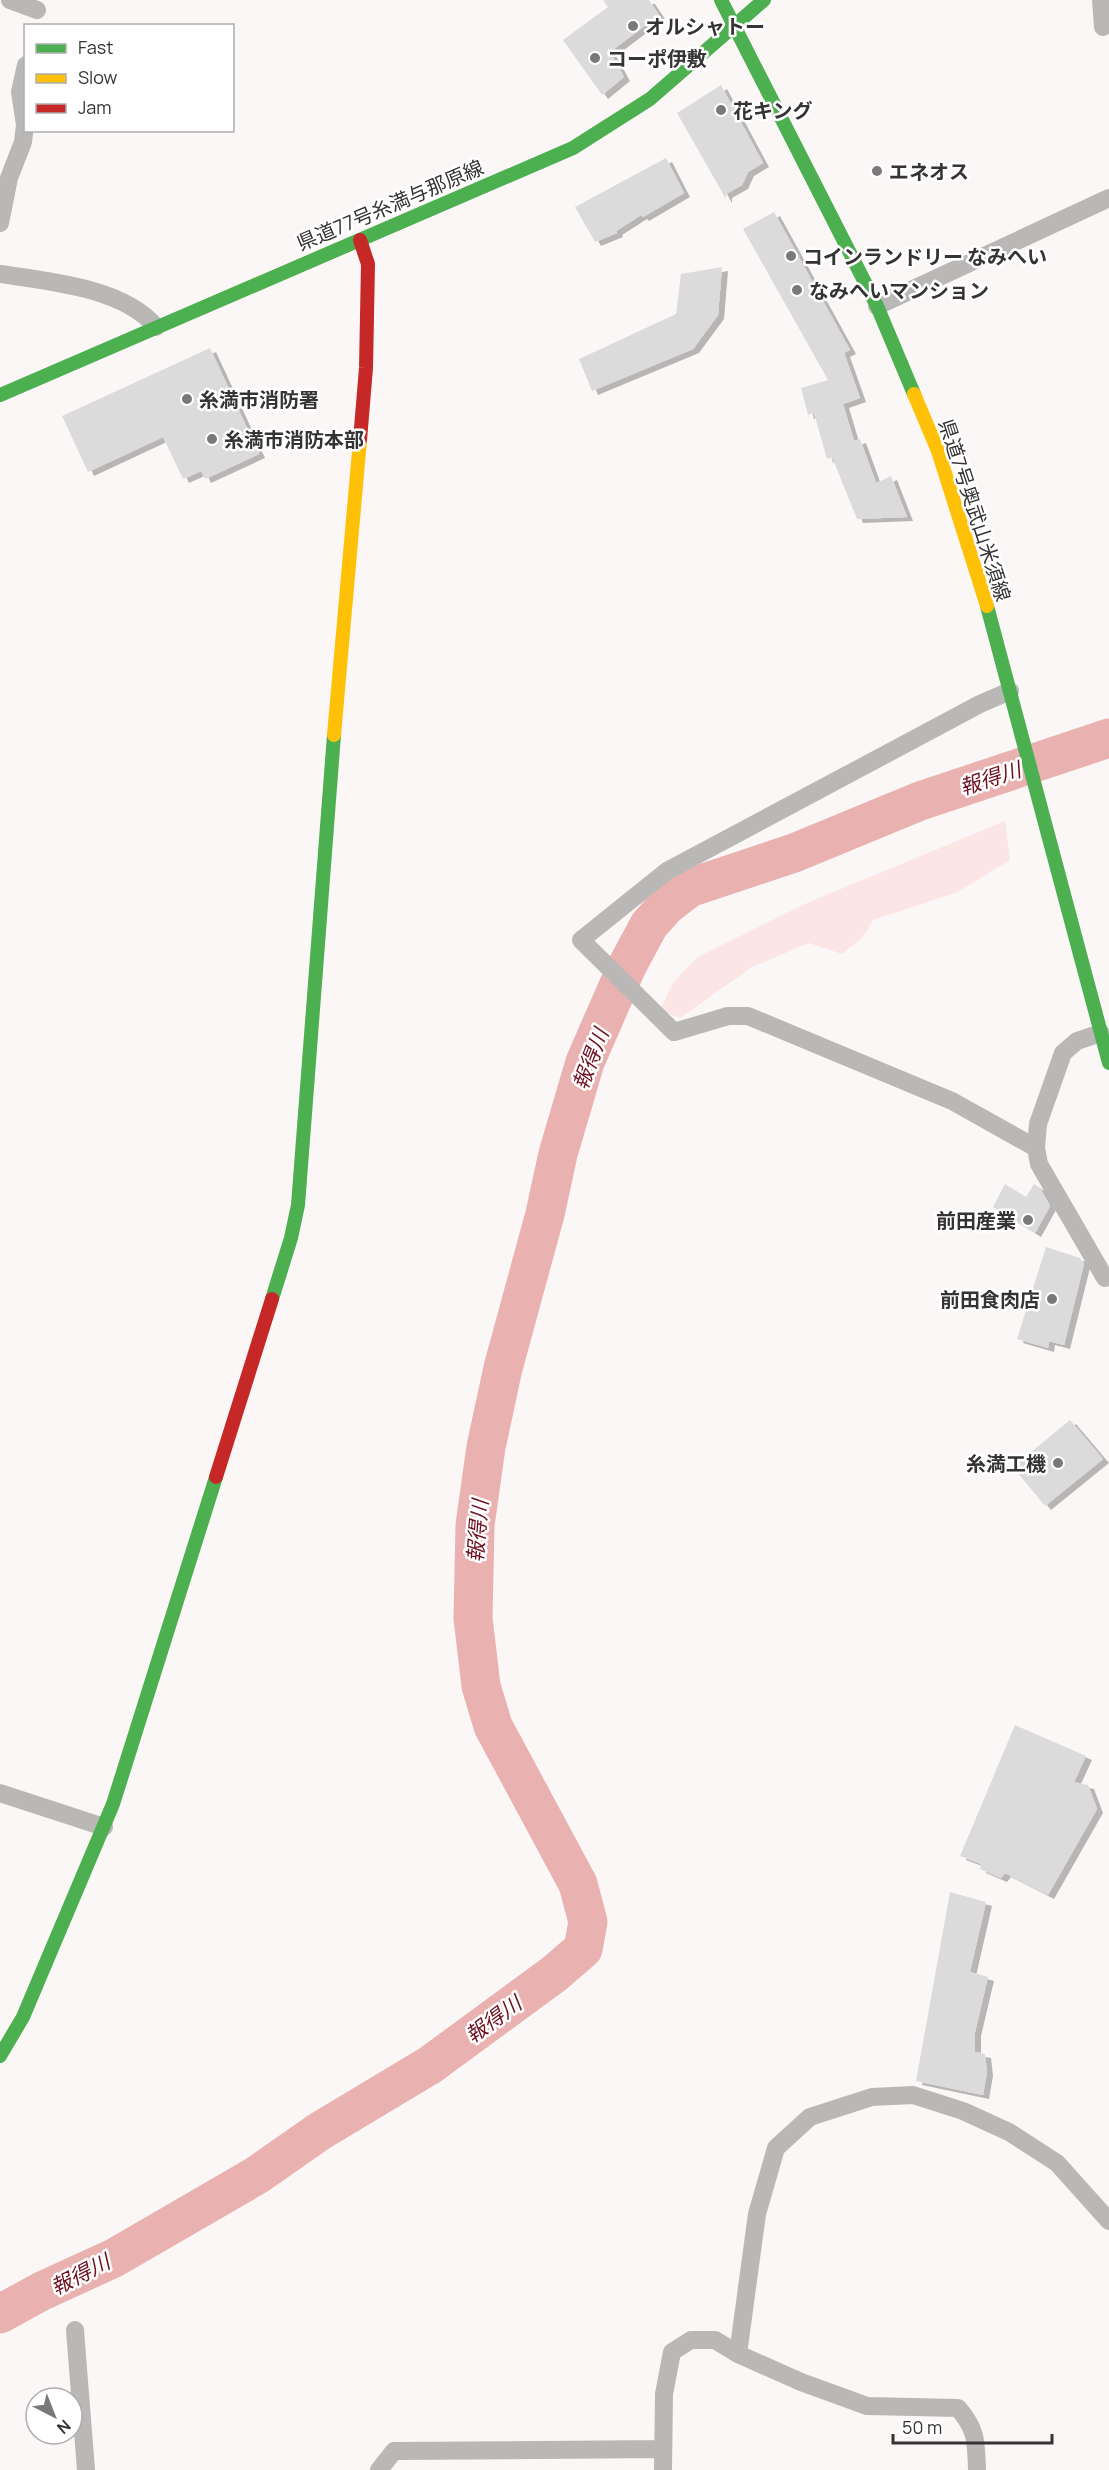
<svg xmlns="http://www.w3.org/2000/svg" width="1109" height="2470" viewBox="0 0 1109 2470" font-family="Manrope,'Noto Sans JP',sans-serif">
<style>
.green{fill:#fbe5e5}
.lines{fill:none;stroke-linecap:round;stroke-linejoin:round}
.river{stroke:#eab1b1;stroke-width:39}
.building{fill:#dcdbdb;filter:url(#shadow)}
.street{stroke:#bab7b7;stroke-width:18}
.fast{stroke:#4caf50;stroke-width:14}
.slow{stroke:#ffc107;stroke-width:14}
.jam{stroke:#c62828;stroke-width:14}
.poi-dot{fill:#7b7878;stroke:#fff;stroke-width:2}
.labels{text-anchor:middle;dominant-baseline:central;stroke-width:5;stroke-linejoin:round;paint-order:stroke}
.poi-label{font-size:20px;font-weight:bold;fill:#353333;stroke:#fff;text-anchor:start}
.street-label{font-size:20px;fill:#353333;stroke:#fff}
.water-label{font-size:21px;font-style:italic;fill:#6e0f1e;stroke:#fff}
</style>
<defs>
<filter id="shadow"><feDropShadow dx="6" dy="4" stdDeviation="0" flood-color="#0004"/></filter>
</defs>
<rect width="100%" height="100%" fill="#fcf7f7"/>
<path class="green" d="M 1005,821 L 1010,860 L 958,892 L 873,920 L 862,938 L 842,954 L 809,943 L 752,967 L 680,1018 L 660,1010 L 673,983 L 696,958 L 807,903 Z"/>
<g class="lines">
<path class="river" d="M 0,2314 L 42,2291 L 114,2258 L 257,2175 L 320,2131 L 430,2065 L 554,1974 L 583,1949 L 588,1922 L 578,1884 L 493,1726 L 481,1686 L 473,1618 L 475,1525 L 486,1447 L 503,1368 L 545,1214 L 558,1154 L 585,1062 L 627,966 L 649,925 L 667,905 L 689,888 L 794,853 L 920,801 L 1109,738"/>
</g>
<path class="building" d="M 603,0 L 649,0 L 659,15 L 610,52 L 624,77 L 602,95 L 563,40 L 608,7 Z
M 721,85 L 763,163 L 748,172 L 742,185 L 726,194 L 726,199 L 677,113 Z
M 666,158 L 684,193 L 643,217 L 641,215 L 616,231 L 617,233 L 595,242 L 575,207 Z
M 774,212 L 850,350 L 844,353 L 860,398 L 843,404 L 854,441 L 860,439 L 876,483 L 891,476 L 907,517 L 857,519 L 832,457 L 827,459 L 814,413 L 808,415 L 801,388 L 828,380 L 743,229 Z
M 722,267 L 718,315 L 693,349 L 592,391 L 579,359 L 676,314 L 681,274 Z
M 210,348 L 259,454 L 205,479 L 201,471 L 183,479 L 163,437 L 88,472 L 62,416 Z
M 1005,1184 L 1026,1197 L 1034,1184 L 1040,1188 L 1050,1206 L 1035,1233 L 993,1207 Z
M 1046,1247 L 1080,1258 L 1084,1264 L 1064,1345 L 1049,1341 L 1048,1348 L 1017,1339 Z
M 1070,1420 L 1103,1459 L 1045,1506 L 1013,1467 Z
M 1015,1725 L 1086,1756 L 1074,1782 L 1088,1785 L 1097,1809 L 1048,1895 L 1005,1873 L 1001,1878 L 980,1869 L 981,1864 L 960,1856 Z
M 950,1892 L 986,1902 L 970,1972 L 988,1977 L 975,2032 L 975,2052 L 985,2054 L 987,2072 L 983,2095 L 916,2081 Z"/>
<g class="lines">
<path class="street" d="M 10,0 L 37,10
M 1101,0 L 1103,27
M 0,223 L 9,178 L 23,142 L 25,125 L 20,92 L 26,65
M 0,274 C 48,281 124,288 156,327
M 877,306 L 1109,198
M 1010,691 L 980,704 L 667,871 L 581,940 L 674,1032 L 728,1016 L 748,1016 L 952,1101 L 1036,1148
M 1101,1033 L 1077,1041 L 1063,1053 L 1038,1124 L 1036,1148 L 1039,1164 L 1105,1278
M 0,1793 L 104,1827
M 75,2330 L 86,2470
M 738,2354 L 757,2214 L 776,2148 L 810,2117 L 872,2097 L 913,2095 L 963,2111 L 1009,2132 L 1057,2163 L 1109,2221
M 379,2470 L 394,2451 L 663,2449
M 663,2470 L 664,2394 L 672,2352 L 691,2340 L 715,2340 L 738,2354 L 801,2382 L 867,2406 L 958,2408 C 977,2430 976,2442 977,2470"/>
<path class="fast" d="M 721,0 L 877,306 L 914,394
M 0,395 L 573,148 L 650,99 L 764,0
M 987,606 L 1109,1063
M 272,1299 L 291,1238 L 298,1205 L 334,735
M 0,2056 L 23,2017 L 113,1804 L 216,1477"/>
<path class="slow" d="M 914,394 L 938,451 L 987,606
M 334,735 L 360,440"/>
<path class="jam" d="M 360,240 L 368,264 L 366,368 L 360,440
M 216,1477 L 272,1299"/>
</g>
<g class="poi-dot">
<circle cx="633" cy="26" r="6"/>
<circle cx="595" cy="58" r="6"/>
<circle cx="721" cy="110" r="6"/>
<circle cx="877" cy="171" r="6"/>
<circle cx="791" cy="256" r="6"/>
<circle cx="797" cy="290" r="6"/>
<circle cx="187" cy="399" r="6"/>
<circle cx="212" cy="439" r="6"/>
<circle cx="1028" cy="1220" r="6"/>
<circle cx="1052" cy="1299" r="6"/>
<circle cx="1058" cy="1463" r="6"/>
</g>
<g class="labels">
<g class="poi-label">
<text x="645" y="26">オルシャトー</text>
<text x="607" y="58">コーポ伊敷</text>
<text x="733" y="110">花キング</text>
<text x="889" y="171">エネオス</text>
<text x="803" y="256">コインランドリー なみへい</text>
<text x="809" y="290">なみへいマンション</text>
<text x="199" y="399">糸満市消防署</text>
<text x="224" y="439">糸満市消防本部</text>
<text x="1016" y="1220" text-anchor="end">前田産業</text>
<text x="1040" y="1299" text-anchor="end">前田食肉店</text>
<text x="1046" y="1463" text-anchor="end">糸満工機</text>
</g>
<g class="street-label">
<text transform="translate(390 205) rotate(-23)">県道77号糸満与那原線</text>
<text transform="translate(975 510) rotate(72)">県道7号奥武山米須線</text>
</g>
<g class="water-label">
<text transform="translate(990 778) rotate(-18)">報得川</text>
<text transform="translate(590 1059) rotate(-69)">報得川</text>
<text transform="translate(477 1531) rotate(-85)">報得川</text>
<text transform="translate(493 2019) rotate(-36)">報得川</text>
<text transform="translate(80 2274) rotate(-27)">報得川</text>
</g>
</g>
<rect x="24" y="24" width="210" height="108" fill="#ffffff" stroke="#aeadad" stroke-width="1.5"/>
<rect x="36" y="44" width="30" height="9" fill="#4caf50" stroke="#aeadad" stroke-width="1.5"/>
<text x="78" y="54" font-size="18" fill="#353333">Fast</text>
<rect x="36" y="74" width="30" height="9" fill="#ffc107" stroke="#aeadad" stroke-width="1.5"/>
<text x="78" y="84" font-size="18" fill="#353333">Slow</text>
<rect x="36" y="104" width="30" height="9" fill="#c62828" stroke="#aeadad" stroke-width="1.5"/>
<text x="78" y="114" font-size="18" fill="#353333">Jam</text>
<g transform="translate(54 2416) rotate(138)"><circle r="28" fill="#ffffff" stroke="#aeadad" stroke-width="1.5"/>
<path d="M0-4.5L10 22L0 15L-10 22Z" fill="#7b7878"/>
<text y="-9" font-size="16" font-weight="bold" text-anchor="middle" fill="#353333">N</text>
</g>
<path d="M893 2434v9h159v-9" fill="none" stroke="#353333" stroke-width="3"/>
<text x="902" y="2434" font-size="18" fill="#353333" stroke="#ffffff" stroke-width="4.5" paint-order="stroke">50 m</text>
</svg>
